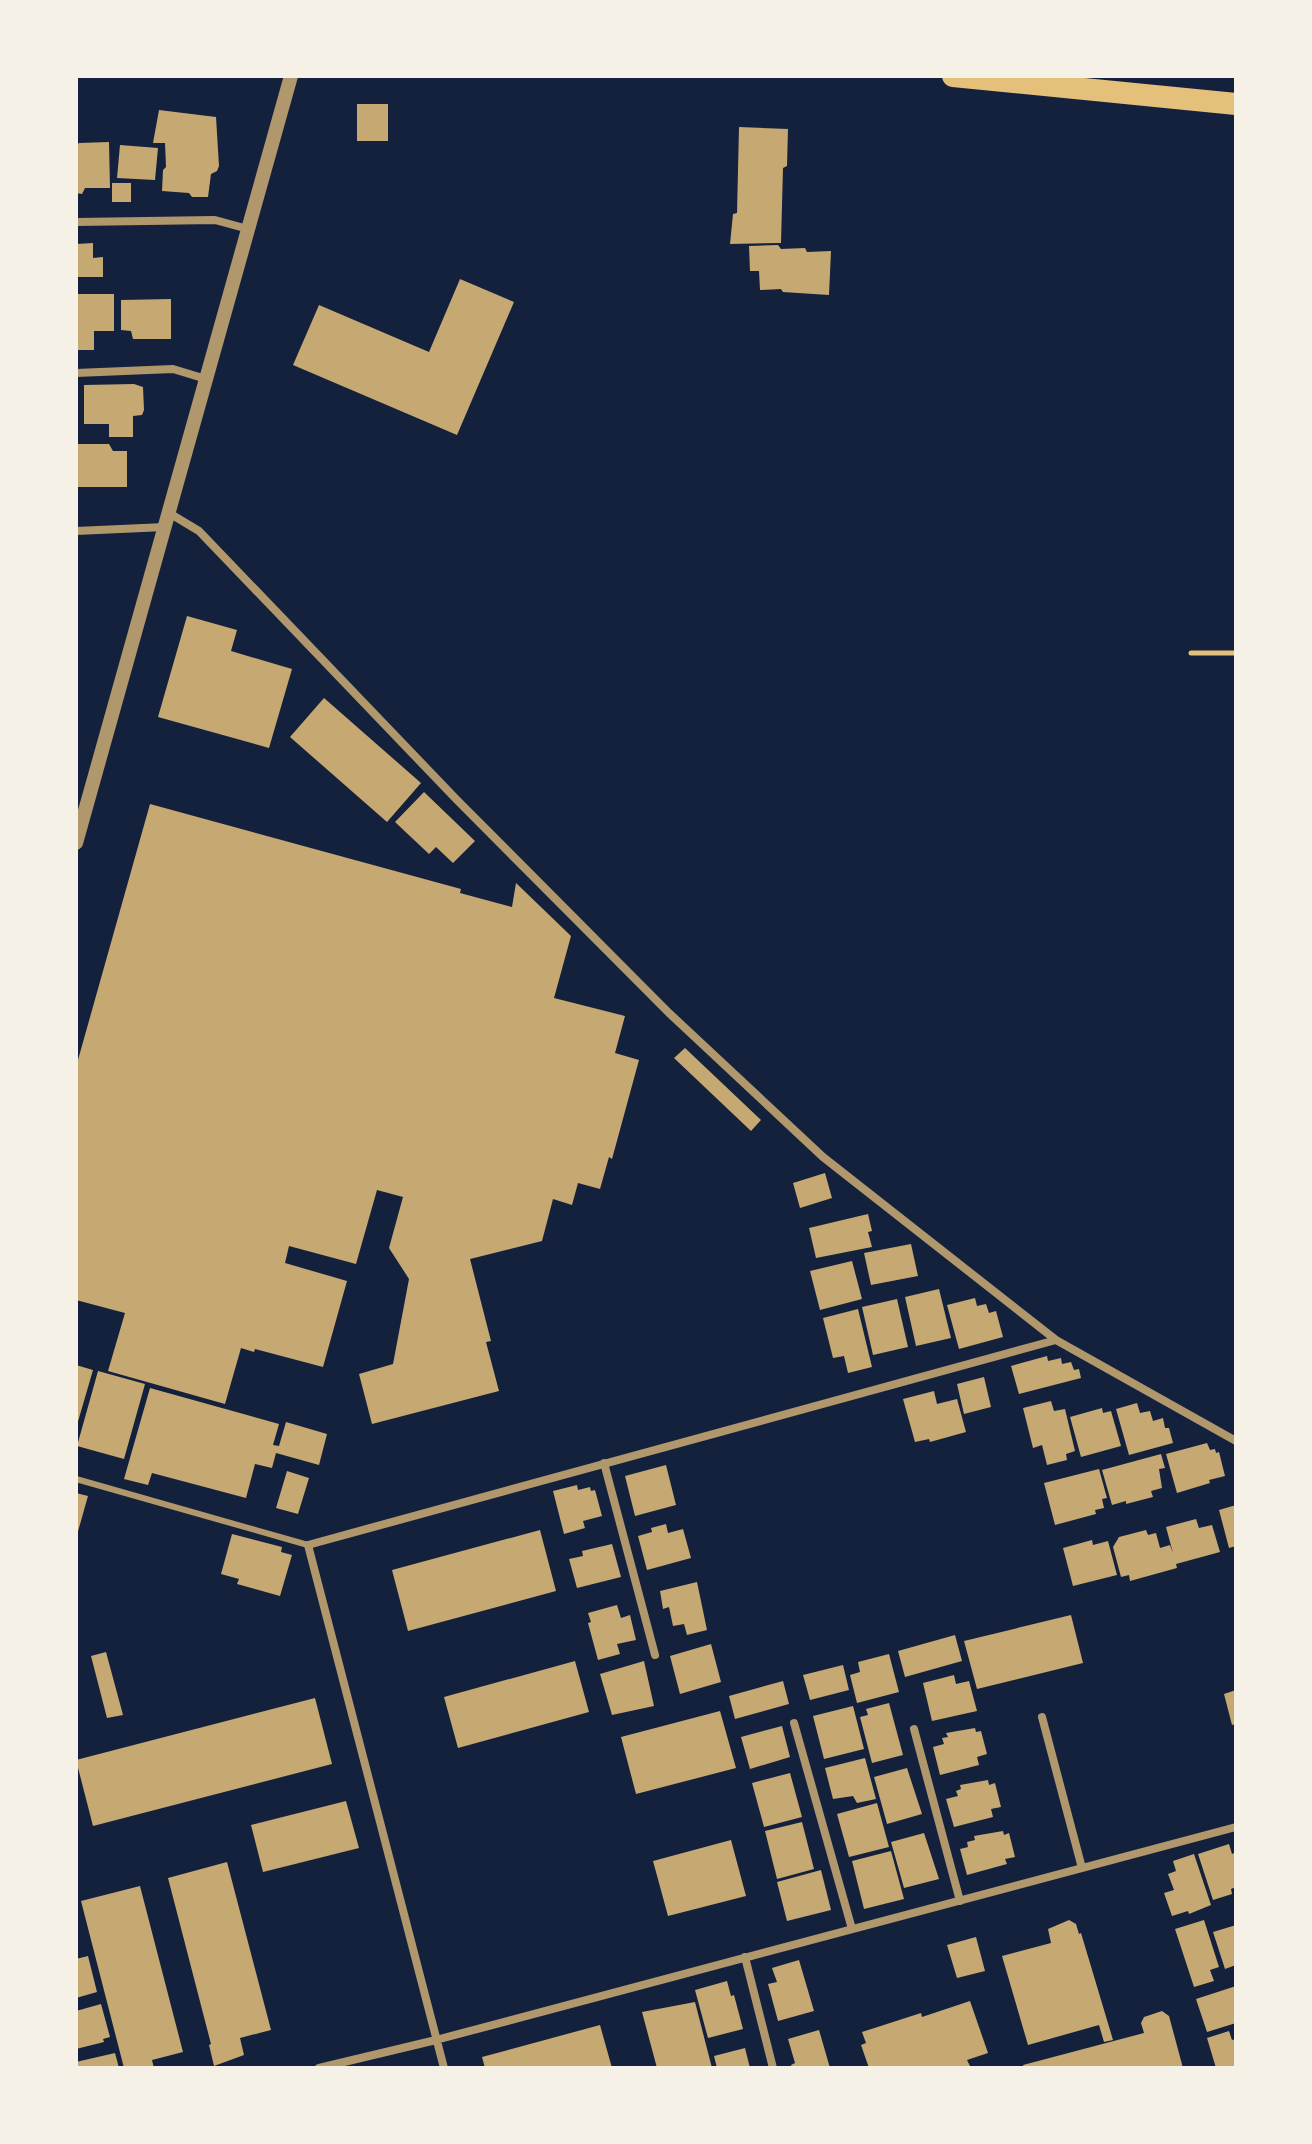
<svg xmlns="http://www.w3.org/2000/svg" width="1312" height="2144" viewBox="0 0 1312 2144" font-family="Barlow,sans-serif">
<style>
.building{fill:#c6a872}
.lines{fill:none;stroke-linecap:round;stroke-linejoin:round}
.path{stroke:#e5c07b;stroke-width:5}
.service{stroke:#b1986c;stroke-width:6}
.minor{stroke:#b1986c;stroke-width:8}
.tertiary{stroke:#b1986c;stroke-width:14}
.trunk{stroke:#e5c07b;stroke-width:22}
</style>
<rect width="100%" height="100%" fill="#14213d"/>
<path class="building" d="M 357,104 L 388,104 L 388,141 L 357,141 Z
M 159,110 L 216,117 L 219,166 L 217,171 L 211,174 L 208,197 L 192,197 L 189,193 L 162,191 L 163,170 L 166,167 L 165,143 L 153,143 Z
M 739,127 L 788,129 L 787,166 L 783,168 L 781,243 L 730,244 L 733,214 L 737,213 Z
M 109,142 L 110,188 L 85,188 L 82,194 L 76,193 L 76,146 L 79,143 Z
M 120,145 L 158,148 L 155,180 L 117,178 Z
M 112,183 L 131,183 L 131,202 L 112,202 Z
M 93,243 L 93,258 L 103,257 L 103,277 L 76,277 L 76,244 Z
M 778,245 L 781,249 L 805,248 L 807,252 L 831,251 L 829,295 L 783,292 L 781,289 L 760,290 L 759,271 L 750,271 L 749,246 Z
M 460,279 L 514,302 L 457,435 L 293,365 L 319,305 L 429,352 Z
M 76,294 L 114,294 L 114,331 L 94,331 L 94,350 L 76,350 Z
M 171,299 L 171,339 L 133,339 L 131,331 L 121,330 L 121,300 Z
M 134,384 L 143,387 L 144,410 L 142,415 L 133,416 L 133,437 L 109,437 L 109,424 L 84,424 L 84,385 Z
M 76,444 L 109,444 L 113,451 L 127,451 L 127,487 L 76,487 Z
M 187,616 L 237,630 L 231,651 L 292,669 L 269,748 L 158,717 Z
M 324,698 L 421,783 L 387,822 L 290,737 Z
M 424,792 L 475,841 L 453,863 L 436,847 L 429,854 L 395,822 Z
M 150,804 L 461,889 L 460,893 L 512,907 L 516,883 L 571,936 L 554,998 L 625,1016 L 615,1053 L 639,1060 L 612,1159 L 609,1157 L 600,1189 L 578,1183 L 572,1205 L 553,1199 L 542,1241 L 470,1259 L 491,1341 L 486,1342 L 499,1391 L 372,1424 L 359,1374 L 393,1364 L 409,1279 L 389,1248 L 403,1197 L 377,1190 L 356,1264 L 289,1246 L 285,1263 L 347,1281 L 323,1367 L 255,1349 L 254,1352 L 241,1348 L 225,1404 L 108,1371 L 125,1313 L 76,1300 L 76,1067 Z
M 685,1048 L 761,1120 L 751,1131 L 674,1058 Z
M 825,1173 L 832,1198 L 800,1208 L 793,1183 Z
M 868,1214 L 872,1231 L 868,1232 L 872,1247 L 816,1258 L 809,1228 Z
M 911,1244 L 918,1276 L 871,1285 L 864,1253 Z
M 852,1261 L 862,1299 L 820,1310 L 810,1271 Z
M 939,1289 L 951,1338 L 916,1346 L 905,1297 Z
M 975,1298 L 977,1306 L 986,1304 L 989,1313 L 996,1311 L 1003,1337 L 959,1349 L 947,1305 Z
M 897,1299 L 908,1347 L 873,1355 L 862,1307 Z
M 858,1309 L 872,1367 L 848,1373 L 844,1356 L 833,1358 L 823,1318 Z
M 1047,1356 L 1048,1361 L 1061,1358 L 1062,1364 L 1071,1362 L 1074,1370 L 1079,1369 L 1081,1378 L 1019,1394 L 1011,1366 Z
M 76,1365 L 93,1370 L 77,1425 L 76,1425 Z
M 98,1371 L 145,1384 L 124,1459 L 77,1446 Z
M 984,1377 L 991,1407 L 964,1414 L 957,1384 Z
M 150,1388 L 279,1424 L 273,1445 L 279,1446 L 286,1422 L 327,1434 L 319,1465 L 276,1453 L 272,1468 L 255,1464 L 246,1498 L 152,1473 L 148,1485 L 124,1479 Z
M 934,1391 L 937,1404 L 957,1399 L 966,1432 L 930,1442 L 929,1439 L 915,1442 L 903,1399 Z
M 1051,1401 L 1054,1411 L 1065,1409 L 1075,1451 L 1066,1454 L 1067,1460 L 1047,1465 L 1042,1445 L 1033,1448 L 1023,1408 Z
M 1137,1403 L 1140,1413 L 1150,1411 L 1153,1421 L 1163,1418 L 1165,1428 L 1169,1428 L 1173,1443 L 1129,1455 L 1116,1409 Z
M 1102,1408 L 1103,1413 L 1111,1411 L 1121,1446 L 1081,1457 L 1070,1417 Z
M 1207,1443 L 1210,1450 L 1215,1449 L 1216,1453 L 1219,1452 L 1225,1476 L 1209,1480 L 1210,1483 L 1177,1493 L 1166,1454 Z
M 1161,1454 L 1165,1468 L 1159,1469 L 1162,1488 L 1151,1491 L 1153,1497 L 1126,1504 L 1126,1501 L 1112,1505 L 1102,1470 Z
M 666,1465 L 676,1505 L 635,1516 L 625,1476 Z
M 1099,1469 L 1107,1498 L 1102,1499 L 1104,1508 L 1095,1510 L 1096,1514 L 1055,1525 L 1044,1483 Z
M 287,1471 L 309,1478 L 298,1514 L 276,1508 Z
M 577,1485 L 578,1490 L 590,1487 L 591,1491 L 595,1490 L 602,1516 L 583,1521 L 585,1528 L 564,1534 L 553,1491 Z
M 76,1493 L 88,1496 L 77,1535 L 76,1535 Z
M 1236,1505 L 1236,1546 L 1229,1548 L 1219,1510 Z
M 1196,1519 L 1199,1528 L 1212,1525 L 1220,1552 L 1176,1564 L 1177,1568 L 1130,1581 L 1129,1575 L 1121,1577 L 1113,1547 L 1119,1537 L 1146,1530 L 1148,1535 L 1156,1533 L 1160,1548 L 1170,1545 L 1173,1553 L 1166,1527 Z
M 666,1524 L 668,1533 L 683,1529 L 691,1558 L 647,1570 L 638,1536 L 652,1532 L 651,1528 Z
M 540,1530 L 556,1591 L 408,1631 L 392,1570 Z
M 232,1534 L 282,1547 L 281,1552 L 292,1555 L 280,1596 L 237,1584 L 239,1579 L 221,1574 Z
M 1092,1540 L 1093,1545 L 1108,1541 L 1117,1575 L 1073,1586 L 1063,1548 Z
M 612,1544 L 621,1577 L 577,1588 L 569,1559 L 583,1556 L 582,1551 Z
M 697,1582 L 707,1630 L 687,1635 L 684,1624 L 673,1626 L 669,1607 L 663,1609 L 660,1591 Z
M 617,1605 L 621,1618 L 630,1615 L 636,1640 L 617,1644 L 620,1654 L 598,1660 L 588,1623 L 591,1622 L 588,1613 Z
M 1071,1615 L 1083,1663 L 977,1689 L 964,1641 Z
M 955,1635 L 962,1661 L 905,1677 L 898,1651 Z
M 711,1644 L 721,1682 L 680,1694 L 670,1656 Z
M 106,1652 L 123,1715 L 107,1718 L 91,1656 Z
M 889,1654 L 899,1692 L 857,1703 L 850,1675 L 860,1672 L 858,1662 Z
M 575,1661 L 589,1712 L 458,1748 L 444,1697 Z
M 644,1661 L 654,1706 L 612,1715 L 600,1674 Z
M 843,1665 L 849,1690 L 810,1700 L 803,1675 Z
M 954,1675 L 956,1684 L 969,1681 L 977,1711 L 932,1721 L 923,1683 Z
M 783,1681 L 789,1704 L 735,1719 L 729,1696 Z
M 1236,1690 L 1236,1724 L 1232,1725 L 1224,1694 Z
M 315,1698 L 332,1764 L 93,1826 L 76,1760 Z
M 889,1703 L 903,1755 L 872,1763 L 860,1717 L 868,1715 L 866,1709 Z
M 853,1706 L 864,1749 L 824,1759 L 813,1716 Z
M 720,1711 L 736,1768 L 636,1794 L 621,1737 Z
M 782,1726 L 790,1757 L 750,1769 L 741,1737 Z
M 975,1728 L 976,1732 L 981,1731 L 987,1754 L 977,1757 L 979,1765 L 940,1775 L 933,1747 L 944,1744 L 942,1738 L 948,1737 L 946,1733 Z
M 865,1758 L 876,1799 L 857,1803 L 853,1796 L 833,1799 L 825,1768 Z
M 907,1768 L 922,1814 L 887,1824 L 874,1777 Z
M 790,1773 L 802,1817 L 764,1827 L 752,1783 Z
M 988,1780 L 989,1785 L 995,1783 L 1001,1807 L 991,1809 L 993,1817 L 954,1827 L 946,1799 L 958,1796 L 956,1791 L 961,1789 L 960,1785 Z
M 346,1801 L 359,1848 L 263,1872 L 251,1825 Z
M 877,1803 L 889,1847 L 849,1857 L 837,1814 Z
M 802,1822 L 814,1869 L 777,1879 L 765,1831 Z
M 1003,1831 L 1004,1835 L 1009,1833 L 1015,1857 L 1005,1859 L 1007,1864 L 967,1875 L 960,1849 L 968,1847 L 967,1842 L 975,1840 L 974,1836 Z
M 924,1833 L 939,1879 L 904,1888 L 891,1842 Z
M 731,1840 L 746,1896 L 668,1916 L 653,1861 Z
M 1229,1844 L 1232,1854 L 1236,1852 L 1236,1887 L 1231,1889 L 1232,1894 L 1213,1900 L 1198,1854 Z
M 891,1851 L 904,1899 L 864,1909 L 852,1861 Z
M 1194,1854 L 1211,1905 L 1189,1914 L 1188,1911 L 1172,1916 L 1164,1893 L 1174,1890 L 1168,1874 L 1176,1871 L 1173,1861 Z
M 227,1862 L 271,2030 L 240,2038 L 244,2055 L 214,2066 L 209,2045 L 211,2044 L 168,1878 Z
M 821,1870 L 831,1910 L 787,1921 L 777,1882 Z
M 140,1886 L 183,2052 L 152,2060 L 154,2068 L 124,2068 L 81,1901 Z
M 1069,1920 L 1076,1924 L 1079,1934 L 1081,1933 L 1113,2040 L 1104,2042 L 1099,2025 L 1028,2045 L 1002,1956 L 1051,1943 L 1048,1929 Z
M 1204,1920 L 1219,1967 L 1210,1970 L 1214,1981 L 1194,1987 L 1175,1929 Z
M 1236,1925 L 1236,1965 L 1225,1969 L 1213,1932 Z
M 976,1937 L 985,1971 L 957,1978 L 947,1945 Z
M 88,1956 L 97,1992 L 76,1998 L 76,1959 Z
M 799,1960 L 814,2011 L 778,2021 L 768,1984 L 777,1982 L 772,1968 Z
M 727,1981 L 731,1996 L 734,1995 L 743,2029 L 708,2038 L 695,1990 Z
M 1236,1986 L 1236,2023 L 1207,2032 L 1196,1999 Z
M 970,2001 L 988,2053 L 967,2060 L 970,2066 L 869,2068 L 861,2045 L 866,2043 L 862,2032 L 921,2013 L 922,2017 Z
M 695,2002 L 712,2068 L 657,2068 L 642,2012 Z
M 101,2004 L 110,2037 L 103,2039 L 104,2042 L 76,2049 L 76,2011 Z
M 1162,2011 L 1169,2016 L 1183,2068 L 1024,2068 L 1023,2065 L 1144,2033 L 1141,2023 L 1144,2017 Z
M 600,2025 L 612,2068 L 485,2068 L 482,2057 Z
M 819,2030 L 830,2068 L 792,2068 L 791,2065 L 795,2063 L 788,2039 Z
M 1229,2031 L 1232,2040 L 1236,2039 L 1236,2068 L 1216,2068 L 1207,2038 Z
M 745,2048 L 750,2068 L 717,2068 L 714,2056 Z
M 115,2053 L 119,2068 L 76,2068 L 76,2062 Z"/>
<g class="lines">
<path class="path" d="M 1191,653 L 1236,653"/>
<path class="service" d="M 76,1479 L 308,1545"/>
<path class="minor" d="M 76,222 L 215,220 L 248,229
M 76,373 L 173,369 L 206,379
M 169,513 L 199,531 L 457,800 L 669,1013 L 823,1157 L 1056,1340 L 1236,1441
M 76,531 L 165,527
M 604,1463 L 655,1655
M 1042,1717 L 1082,1868
M 794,1723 L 852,1929
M 914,1729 L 960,1901
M 745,1957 L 773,2068
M 319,2068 L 436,2040 L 1236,1827
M 444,2068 L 308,1545 L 1056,1340"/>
<path class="tertiary" d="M 76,843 L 291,76"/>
<path class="trunk" d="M 953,76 L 1236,104"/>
</g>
<rect width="1312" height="2144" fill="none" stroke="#f6f1e7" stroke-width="156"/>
</svg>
